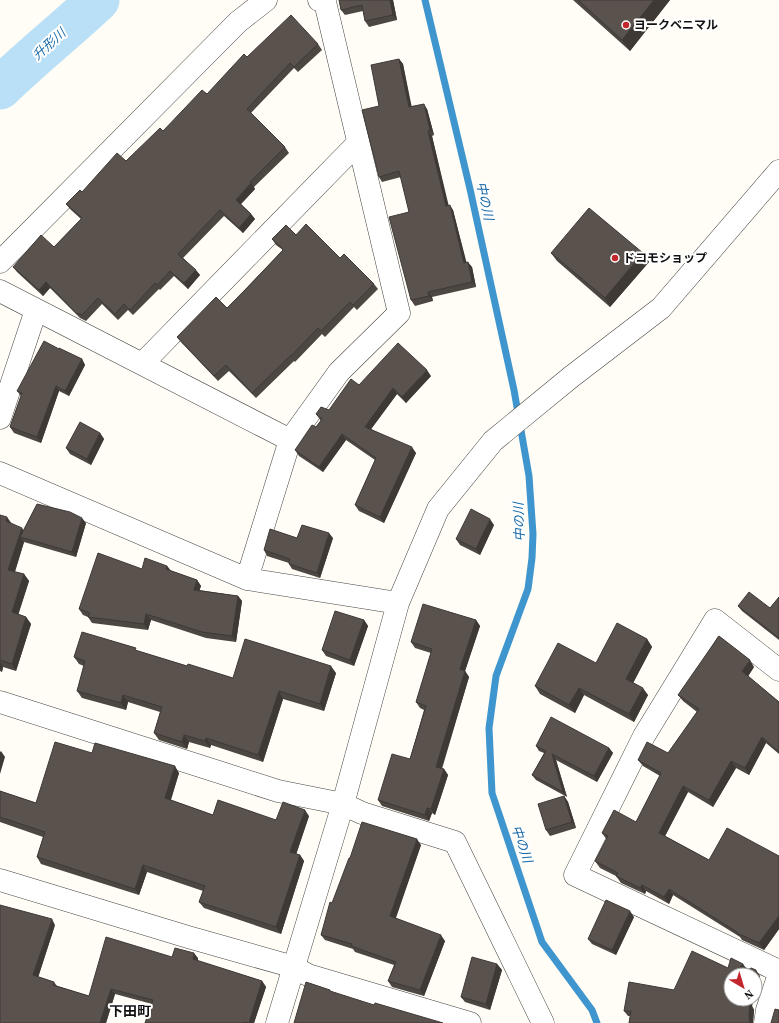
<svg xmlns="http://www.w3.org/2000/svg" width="779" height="1023" viewBox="0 0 779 1023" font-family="'Source Serif 4','Noto Sans JP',serif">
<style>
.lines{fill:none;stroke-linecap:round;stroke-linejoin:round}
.stream{stroke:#3f96cf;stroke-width:7}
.river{stroke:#b9e0f7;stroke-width:43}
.minor-casing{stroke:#444;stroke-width:23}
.minor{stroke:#fff;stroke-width:22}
.wall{fill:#4d4742}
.shaded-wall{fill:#3f3936}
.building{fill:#5a524d;stroke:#3f3936}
.poi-dot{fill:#c4262e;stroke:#fff;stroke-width:1.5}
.labels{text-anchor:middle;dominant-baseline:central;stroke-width:4;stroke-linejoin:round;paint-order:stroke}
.poi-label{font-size:12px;font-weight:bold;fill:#111;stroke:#fff;text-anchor:start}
.water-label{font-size:13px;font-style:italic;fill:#1768a6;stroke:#fff}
.quarter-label{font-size:14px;font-weight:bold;fill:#111;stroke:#fff}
</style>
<rect width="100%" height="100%" fill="#fffdf5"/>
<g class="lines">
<path class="stream" d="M 425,0 L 470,189 L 514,390 L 529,476 L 533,534 L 532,558 L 528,589 L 496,676 L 489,728 L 492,793 L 542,942 L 592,1010 L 597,1023"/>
<path class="river" d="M 0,88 C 32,57 66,30 98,0"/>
<g class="minor-casing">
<path id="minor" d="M 0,262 L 238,22 L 266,0
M 0,291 L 290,440
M 142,364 L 358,143
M 0,418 L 36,310
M 0,473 L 247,579 L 398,603
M 247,579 L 290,440 L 339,372 L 399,313 L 325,2 L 319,0
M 779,670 L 715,620 L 644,736 L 575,875 L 779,971
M 0,702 L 278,791 L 343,804 L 362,813 L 455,842 L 543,1023
M 0,880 L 188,937 L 294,967 L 308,975 L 470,1023
M 277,1023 L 343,804 L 398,603 L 438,509 L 493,441 L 571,377 L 661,308 L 779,171
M 765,1023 L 767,1010 L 779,974"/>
</g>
<use href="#minor" class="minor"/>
</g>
<path class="wall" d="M 339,0 L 393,0 L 397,20 L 369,27 L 365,21 L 363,11 L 345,15 L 341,10 Z
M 573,0 L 670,0 L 630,51 Z
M 318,44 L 322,50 L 298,72 L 294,68 L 251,113 L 285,147 L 289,153 L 254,187 L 255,189 L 241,204 L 251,214 L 255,219 L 243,233 L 224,216 L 183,258 L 200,275 L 188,289 L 174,276 L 160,290 L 159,289 L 133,315 L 128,310 L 118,320 L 102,304 L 86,321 L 80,318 L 50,288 L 43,296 L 17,272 L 13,267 L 54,247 L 81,219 L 70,209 L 66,204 L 126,161 L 163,131 L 207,94 L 247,57 Z
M 399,59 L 403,64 L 411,107 L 427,109 L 434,135 L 432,136 L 448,206 L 453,210 L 466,263 L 472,267 L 476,287 L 432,297 L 433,301 L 415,306 L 411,300 L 409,212 L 401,177 L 382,182 L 379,177 L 379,106 Z
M 296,235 L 340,258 L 374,284 L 378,289 L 357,310 L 354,307 L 325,337 L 322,334 L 295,362 L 294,361 L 256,398 L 229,371 L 218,381 L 181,342 L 177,337 L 227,308 L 283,250 L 276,245 L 272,239 Z
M 551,253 L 643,253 L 649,262 L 610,307 L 557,261 Z
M 59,349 L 82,359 L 85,365 L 69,396 L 59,391 L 41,443 L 14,433 L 10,427 L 21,396 L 17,391 Z
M 431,376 L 406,403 L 397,394 L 371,429 L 416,453 L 384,523 L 359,511 L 355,505 L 375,460 L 346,440 L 323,472 L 299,456 L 295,450 L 316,427 L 321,421 L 316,414 L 329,410 L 359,385 Z
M 100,433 L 104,439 L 91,465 L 70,454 L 66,448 Z
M 0,515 L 12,524 L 24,531 L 86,523 L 76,557 L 24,542 L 15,572 L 24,574 L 29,581 L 18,614 L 26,617 L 31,624 L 16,671 L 3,667 L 2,672 L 0,671 Z
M 494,525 L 480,555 L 460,545 L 456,539 Z
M 297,538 L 333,538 L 320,578 L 292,569 L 289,564 L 289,563 L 267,556 L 264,550 Z
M 167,566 L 171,571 L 197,580 L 201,586 L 199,590 L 238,596 L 242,601 L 236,642 L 206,638 L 151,620 L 148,630 L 92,623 L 88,617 L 83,615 L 79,609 L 142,569 Z
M 779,597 L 779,640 L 742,611 L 738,606 L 770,608 Z
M 364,620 L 368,626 L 354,666 L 326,656 L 322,650 Z
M 476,620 L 480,626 L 465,671 L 469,677 L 442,769 L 444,769 L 448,775 L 435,815 L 432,813 L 429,821 L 382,806 L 378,800 L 410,759 L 424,710 L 420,708 L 416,702 L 431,653 L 415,648 L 411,642 Z
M 647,639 L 652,647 L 633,683 L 648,695 L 634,722 L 584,695 L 575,713 L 540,694 L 535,686 L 596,663 Z
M 138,651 L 187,666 L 233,678 L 336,673 L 324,711 L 283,699 L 263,762 L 211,745 L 210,748 L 189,742 L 187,749 L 159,740 L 154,733 L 160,712 L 128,702 L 126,710 L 82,698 L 77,691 L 84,666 L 79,664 L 74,657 Z
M 754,667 L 748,676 L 779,702 L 779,754 L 766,743 L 749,775 L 736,768 L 713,807 L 688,792 L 665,836 L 709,860 L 779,856 L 779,929 L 764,950 L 742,940 L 740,937 L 673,895 L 669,904 L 646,891 L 645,894 L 621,883 L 616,876 L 600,868 L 595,861 L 607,840 L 602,833 L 636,822 L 660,776 L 643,766 L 638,760 L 668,753 L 697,712 L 683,701 L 678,695 Z
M 536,746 L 609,748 L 613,753 L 597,782 L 556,760 L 567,797 L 536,780 L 532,775 L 544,753 L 539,751 Z
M 92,753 L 179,773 L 171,800 L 213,815 L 276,820 L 309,816 L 296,854 L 300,855 L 304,861 L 281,934 L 204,908 L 199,902 L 203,891 L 147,872 L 139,895 L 41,864 L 37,857 L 43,837 L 0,822 L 0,791 L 36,803 Z
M 564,796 L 568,802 L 576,828 L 550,836 L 546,830 Z
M 421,845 L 396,918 L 445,941 L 424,996 L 392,987 L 388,981 L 394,965 L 355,952 L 353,949 L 325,940 L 321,935 L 350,858 Z
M 634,917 L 616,955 L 592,944 L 588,939 Z
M 55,925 L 38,977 L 54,982 L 57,986 L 89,996 L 172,957 L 198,958 L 198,961 L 262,981 L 266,987 L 254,1023 L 145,1023 L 152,1004 L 115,994 L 106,1023 L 0,1023 Z
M 497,964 L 502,970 L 490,1010 L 465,1002 L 461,997 Z
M 743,964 L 747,970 L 745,972 L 760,976 L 755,996 L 755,975 L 752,1006 L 754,1010 L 753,1023 L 629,1023 L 630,1016 L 628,1016 L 624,1011 L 728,968 Z"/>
<path class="shaded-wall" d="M 390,0 L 393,0 L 397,20 L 393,15 Z
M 654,0 L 670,0 L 630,51 L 622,40 Z
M 399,59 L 403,64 L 413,113 L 409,107 Z
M 424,104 L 427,109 L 434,135 L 430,130 Z
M 428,131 L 432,136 L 450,211 L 446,206 Z
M 251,183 L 255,189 L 240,205 L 236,200 Z
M 450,205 L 453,210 L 468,268 L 464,263 Z
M 251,214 L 255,219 L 243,233 L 239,228 Z
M 643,253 L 649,262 L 610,307 L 605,298 Z
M 468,262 L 472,267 L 476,287 L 472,282 Z
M 196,270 L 200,275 L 188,289 L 184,283 Z
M 46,282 L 50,288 L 43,296 L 39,290 Z
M 428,292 L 432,297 L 433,301 L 429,296 Z
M 82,359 L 85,365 L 69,396 L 65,391 Z
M 427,370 L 431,376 L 406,403 L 402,397 Z
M 56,386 L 59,391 L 41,443 L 37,437 Z
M 393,388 L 397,394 L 369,432 L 365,427 Z
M 100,433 L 104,439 L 91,465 L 87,459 Z
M 342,434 L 346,440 L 323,472 L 319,467 Z
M 412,447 L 416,453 L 384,523 L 380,517 Z
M 7,517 L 12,524 L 6,521 Z
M 82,518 L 86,523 L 76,557 L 72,552 Z
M 490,519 L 494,525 L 480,555 L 476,549 Z
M 22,528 L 26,535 L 20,537 L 24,542 L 13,577 L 8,570 Z
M 329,533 L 333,538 L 320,578 L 317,573 Z
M 167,566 L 171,571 L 166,569 Z
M 24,574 L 29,581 L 17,619 L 12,612 Z
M 197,580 L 201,586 L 198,595 L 194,590 Z
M 238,596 L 242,601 L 236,642 L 232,636 Z
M 146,614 L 151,620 L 148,630 L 144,624 Z
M 26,617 L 31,624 L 16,671 L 12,664 Z
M 364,620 L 368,626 L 354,666 L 350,660 Z
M 476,620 L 480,626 L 465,671 L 469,677 L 440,773 L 436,767 L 460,669 Z
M 647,639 L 652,647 L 631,687 L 626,679 Z
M 750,660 L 754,667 L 747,678 L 742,671 Z
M 0,662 L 3,667 L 2,672 L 0,668 Z
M 331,666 L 336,673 L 324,711 L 320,704 Z
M 579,688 L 584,695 L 575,713 L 569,705 Z
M 643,688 L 648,695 L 634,722 L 629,714 Z
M 279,691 L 283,699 L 263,762 L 258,755 Z
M 123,695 L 128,702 L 126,710 L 121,703 Z
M 184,735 L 189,742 L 187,749 L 182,742 Z
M 762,737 L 766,743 L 749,775 L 745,768 Z
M 206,738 L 211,745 L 210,748 L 205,741 Z
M 609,748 L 613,753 L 597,782 L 594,776 Z
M 1,751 L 5,757 L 0,774 L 0,752 Z
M 552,754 L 556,760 L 567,797 L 563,792 Z
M 731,761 L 736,768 L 713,807 L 709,800 Z
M 175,766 L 179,773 L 169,805 L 165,798 Z
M 444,769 L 448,775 L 435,815 L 431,809 Z
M 683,786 L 688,792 L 663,840 L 659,833 Z
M 564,796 L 568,802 L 576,828 L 572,822 Z
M 427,808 L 432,813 L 429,821 L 425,815 Z
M 305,810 L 309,816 L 295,858 L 290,852 Z
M 417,839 L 421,845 L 394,922 L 390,916 Z
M 300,855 L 304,861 L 281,934 L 276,927 Z
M 143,865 L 147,872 L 139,895 L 135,889 Z
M 642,885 L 646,891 L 645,894 L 640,888 Z
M 669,889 L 673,895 L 669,904 L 664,897 Z
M 630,911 L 634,917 L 616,955 L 612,950 Z
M 779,916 L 779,929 L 764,950 L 759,943 Z
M 52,919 L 55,925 L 37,981 L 33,975 Z
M 441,935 L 445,941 L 424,996 L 420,990 Z
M 194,953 L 198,958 L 197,965 L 193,959 Z
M 497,964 L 502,970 L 490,1010 L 486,1004 Z
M 743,964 L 747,970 L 743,975 L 734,975 Z
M 756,970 L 760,976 L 755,996 L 755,975 Z
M 262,981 L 266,987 L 254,1023 L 249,1023 Z
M 111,989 L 115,994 L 106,1023 L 100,1023 Z
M 749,999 L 754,999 L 752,1006 L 754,1010 L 753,1023 L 750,1023 L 750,1022 L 747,1003 Z"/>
<path class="building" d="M 339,0 L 390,0 L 393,15 L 365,21 L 362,5 L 341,10 Z
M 578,0 L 654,0 L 622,40 Z
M 291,15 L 318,44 L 294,67 L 290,63 L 247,109 L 285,147 L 250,182 L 251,183 L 236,200 L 251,214 L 239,228 L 220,210 L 178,254 L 196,270 L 184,283 L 170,271 L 157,285 L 155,283 L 130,310 L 124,304 L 115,314 L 98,298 L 82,315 L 76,313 L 46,282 L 39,290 L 13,267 L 41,235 L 54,247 L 82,218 L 66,204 L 80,190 L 82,192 L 117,153 L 126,161 L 160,128 L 163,131 L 202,90 L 207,94 L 244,54 L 247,57 Z
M 399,59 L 409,107 L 424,104 L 430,130 L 428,131 L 446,206 L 450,205 L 464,263 L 468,262 L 472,282 L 428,292 L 429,296 L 411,300 L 389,217 L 409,212 L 399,171 L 379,177 L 362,110 L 379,106 L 371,65 Z
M 589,208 L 643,253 L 605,298 L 551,253 Z
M 306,224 L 340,258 L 344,254 L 374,284 L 353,305 L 350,302 L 321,331 L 318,328 L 291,356 L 291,355 L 252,393 L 226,365 L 214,376 L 177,337 L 216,297 L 227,308 L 247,288 L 283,250 L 282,248 L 272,239 L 286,225 L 296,235 Z
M 44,341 L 59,349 L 59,348 L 82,359 L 65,391 L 56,386 L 37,437 L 10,427 L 22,393 L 17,391 Z
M 398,343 L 427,370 L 402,397 L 393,388 L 365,427 L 412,447 L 380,517 L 355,505 L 376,458 L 342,434 L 319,467 L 295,450 L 312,425 L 316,427 L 322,419 L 316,414 L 321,407 L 329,410 L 351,379 L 359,385 Z
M 80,422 L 100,433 L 87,459 L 66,448 Z
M 37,504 L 70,512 L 82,518 L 72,552 L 20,537 Z
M 471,509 L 490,519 L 476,549 L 456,539 Z
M 0,515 L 7,517 L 6,521 L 22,528 L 8,570 L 24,574 L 12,612 L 26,617 L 12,664 L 0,660 Z
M 302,525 L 329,533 L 317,573 L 289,564 L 290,559 L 264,550 L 270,529 L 297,538 Z
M 98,553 L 142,569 L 145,558 L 167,566 L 166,569 L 197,580 L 194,590 L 238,596 L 232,636 L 202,632 L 146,614 L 144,624 L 88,617 L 90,613 L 79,609 Z
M 749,592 L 770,608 L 779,597 L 779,638 L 738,606 Z
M 423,604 L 476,620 L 460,669 L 465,671 L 436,767 L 444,769 L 431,809 L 427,808 L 425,815 L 378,800 L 392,754 L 410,759 L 426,706 L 416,702 L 432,649 L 411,642 Z
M 335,611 L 364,620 L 350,660 L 322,650 Z
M 617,623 L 647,639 L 626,679 L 643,688 L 629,714 L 579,688 L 569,705 L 535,686 L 558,643 L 596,663 Z
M 82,632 L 136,648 L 135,650 L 187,666 L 188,664 L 233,678 L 245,639 L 331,666 L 320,704 L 279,691 L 258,755 L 206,738 L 205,741 L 184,735 L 182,742 L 154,733 L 162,707 L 123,695 L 121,703 L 77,691 L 85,661 L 74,657 Z
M 719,636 L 750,660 L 742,671 L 779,702 L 779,752 L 762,737 L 745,768 L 731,761 L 709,800 L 683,786 L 659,833 L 709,860 L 727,828 L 779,856 L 779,916 L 759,943 L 737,933 L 737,932 L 669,889 L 664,897 L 642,885 L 640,888 L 616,876 L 618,873 L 595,861 L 608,836 L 602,833 L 614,810 L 636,822 L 661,773 L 638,760 L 647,742 L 668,753 L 699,709 L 678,695 Z
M 551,717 L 609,748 L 594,776 L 552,754 L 563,792 L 532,775 L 546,751 L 536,746 Z
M 55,742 L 92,753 L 95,743 L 175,766 L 165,798 L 213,815 L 218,800 L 276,820 L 283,802 L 305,810 L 290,852 L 300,855 L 276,927 L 199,902 L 205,886 L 143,865 L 135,889 L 37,857 L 45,832 L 0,817 L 0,791 L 36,803 Z
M 564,796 L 572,822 L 546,830 L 538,804 Z
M 362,822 L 417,839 L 390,916 L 441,935 L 420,990 L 388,981 L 396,962 L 351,946 L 352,944 L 321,935 L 330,902 L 332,903 L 349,858 L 350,858 Z
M 606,900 L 630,911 L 612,950 L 588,939 Z
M 0,905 L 52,919 L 33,975 L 54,982 L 53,985 L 89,996 L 106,937 L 172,957 L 175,948 L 194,953 L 193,959 L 262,981 L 249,1023 L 244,1022 L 244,1023 L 145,1023 L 153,1000 L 111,989 L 100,1023 L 0,1023 Z
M 692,951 L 728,968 L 731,958 L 743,964 L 734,975 L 731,975 L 731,979 L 728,983 L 729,984 L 731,982 L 731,999 L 749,999 L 747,1003 L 750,1004 L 749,1015 L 750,1023 L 629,1023 L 631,1011 L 624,1011 L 629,982 L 674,990 Z
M 472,957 L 497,964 L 486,1004 L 461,997 Z
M 751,968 L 756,970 L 755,975 L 741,975 Z
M 306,982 L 330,990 L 330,991 L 374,1005 L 375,1003 L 443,1023 L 294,1023 Z
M 775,1009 L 779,1010 L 779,1023 L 771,1023 Z"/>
<g class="poi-dot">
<circle cx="626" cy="25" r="4"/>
<circle cx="615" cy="258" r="4"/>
</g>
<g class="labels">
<g class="poi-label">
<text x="634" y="25">ヨークベニマル</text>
<text x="623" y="258">ドコモショップ</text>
</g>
<g class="water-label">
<text transform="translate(49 44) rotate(-42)">升形川</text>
<text transform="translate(485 201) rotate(78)">中の川</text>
<text transform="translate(519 522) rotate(-92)">中の川</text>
<text transform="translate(522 844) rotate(71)">中の川</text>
</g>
<g class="quarter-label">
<text x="130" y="1011">下田町</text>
</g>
</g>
<g transform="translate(743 987) rotate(142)"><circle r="19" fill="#ffffff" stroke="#a0a0a0"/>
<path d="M0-3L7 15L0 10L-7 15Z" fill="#c4262e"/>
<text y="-6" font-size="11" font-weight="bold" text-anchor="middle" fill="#111111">N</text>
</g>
</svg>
